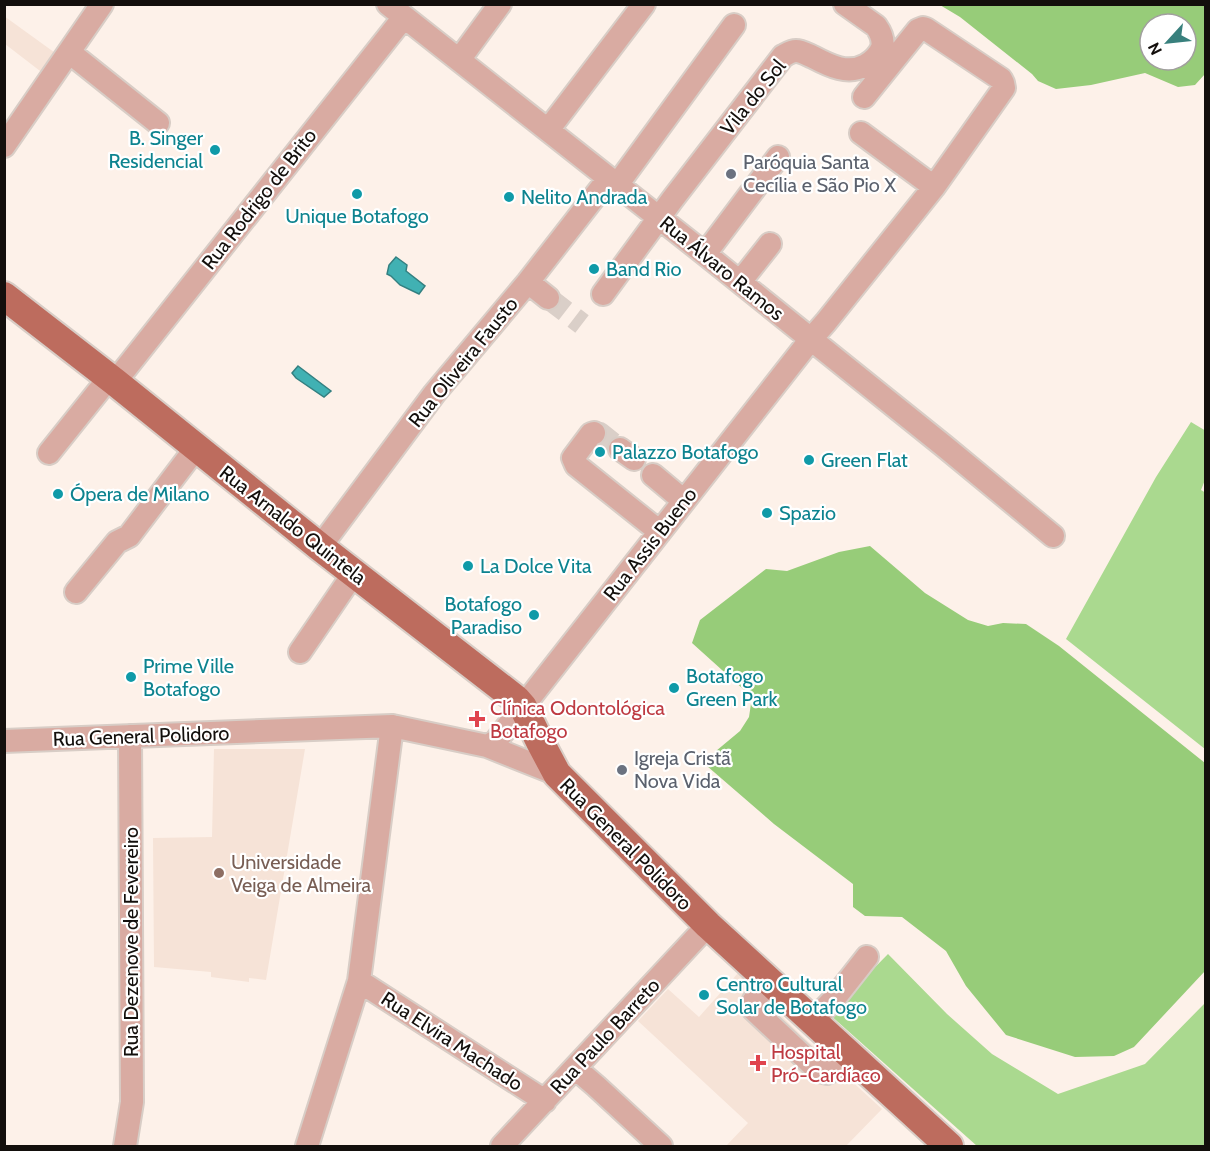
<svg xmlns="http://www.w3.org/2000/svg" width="1210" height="1151" viewBox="0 0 1210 1151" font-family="Cabin,sans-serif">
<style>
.built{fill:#f6e3d7}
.green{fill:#aad98f}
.forest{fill:#97cc79;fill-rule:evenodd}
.water{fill:#41b1b3;stroke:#338081;stroke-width:1.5}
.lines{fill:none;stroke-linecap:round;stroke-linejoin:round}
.minor-tunnel{stroke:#dacfc8;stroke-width:22;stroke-dasharray:22 11;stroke-linecap:butt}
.minor-casing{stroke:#d8cdc6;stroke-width:26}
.major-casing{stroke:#d8cdc6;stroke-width:32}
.minor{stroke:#d9aba2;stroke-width:22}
.major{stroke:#bd6c5e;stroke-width:28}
.culture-dot{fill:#0f9aa8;stroke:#fff;stroke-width:2}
.worship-dot{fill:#6b7280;stroke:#fff;stroke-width:2}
.health-dot{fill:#e0444e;stroke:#fff;stroke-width:2}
.education-dot{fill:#8d6e63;stroke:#fff;stroke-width:2}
.labels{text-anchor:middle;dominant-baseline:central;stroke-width:4.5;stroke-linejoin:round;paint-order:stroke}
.street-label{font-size:20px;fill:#130f0c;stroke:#fff}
.culture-label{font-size:20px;fill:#0d838f;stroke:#fff;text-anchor:start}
.worship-label{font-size:20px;fill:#5b616d;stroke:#fff;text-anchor:start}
.health-label{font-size:20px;fill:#be3a42;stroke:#fff;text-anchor:start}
.education-label{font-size:20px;fill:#785e54;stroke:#fff;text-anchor:start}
</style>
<rect width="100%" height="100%" fill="#fdf1e9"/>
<path class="built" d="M 4,16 L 58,55 L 44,74 L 5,44 Z
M 214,749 L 305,749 L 266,980 L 249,978 L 249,982 L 211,977 L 211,972 L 154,967 L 153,838 L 212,837 Z
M 738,973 L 800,1034 L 882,1109 L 846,1146 L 726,1146 L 748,1123 L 638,1021 L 668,989 L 699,1017 Z"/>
<path class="green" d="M 1191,422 L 1206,431 L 1205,480 L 1201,490 L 1206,493 L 1205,749 L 1066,639 L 1156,477 Z
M 888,954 L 947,1014 L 992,1054 L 1058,1094 L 1145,1064 L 1205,1003 L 1205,1146 L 977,1146 L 829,1014 Z"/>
<path class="forest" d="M 940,5 L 1205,5 L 1205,74 L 1195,85 L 1178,87 L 1145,73 L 1091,85 L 1056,89 L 1038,81 L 1032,74 L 960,17 ZM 1150,24 L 1186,24 L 1186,60 L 1150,60 Z
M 870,546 L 925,593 L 968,620 L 988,626 L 1003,623 L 1026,624 L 1059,646 L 1205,763 L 1205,971 L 1134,1047 L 1114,1056 L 1075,1057 L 1006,1035 L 966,986 L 946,951 L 902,917 L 865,916 L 853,907 L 853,884 L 774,824 L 707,766 L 716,751 L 740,731 L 749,717 L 752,697 L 692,643 L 700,620 L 766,569 L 787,571 L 839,552 Z"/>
<path class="water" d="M 396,257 L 407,265 L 406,271 L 425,286 L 419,294 L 400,285 L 391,276 L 387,274 L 389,265 Z
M 298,366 L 331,391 L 324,397 L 296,378 L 292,373 Z"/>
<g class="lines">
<path class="minor-tunnel" d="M 548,298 L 582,324
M 594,433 L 600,433 L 620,449"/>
<g class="minor-casing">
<path id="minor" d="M 388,4 L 705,254 L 944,446 L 1053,536
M 69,52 L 158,123
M 459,60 L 500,4
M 548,130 L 644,4
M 861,133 L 934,187
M 4,146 L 102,4
M 617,185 L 734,25
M 705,254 L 778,157
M 528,282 L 548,298
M 740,282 L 770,244
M 603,294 L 672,200 L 783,56 C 787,54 791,51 796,51 C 802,51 808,55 813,57 C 830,66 848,75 866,65 C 873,61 879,55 882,48 C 884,40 881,33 876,26 L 845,4
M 115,382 L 404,17
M 594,433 L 591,434 L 573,458 L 576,465 L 660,532
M 620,449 L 634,459
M 49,453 L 109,378
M 653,475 L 684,501
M 320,547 L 434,394 L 528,282 L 609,178
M 76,592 L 117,542 L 129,536 L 196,448
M 300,652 L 354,573
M 4,741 L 392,726 L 487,746 L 557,774
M 487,746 L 496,741 L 811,339 L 826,322 L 934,187 L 1004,88 L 1003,83 L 1001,79 L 926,29 L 923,28 L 918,30 L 864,97
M 359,981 L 545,1101
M 769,981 L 753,1002 L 752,1006 L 753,1009 L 819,1071 L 827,1073 L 855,1060
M 813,1021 L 834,999 L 867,957
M 575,1068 L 596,1086 L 661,1146
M 125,1146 L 132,1102 L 130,736
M 307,1146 L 359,981 L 392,726
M 502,1146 L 708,925"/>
</g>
<g class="major-casing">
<path id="major" d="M 4,296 L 115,382 L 320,547 L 516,699 L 523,707 L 540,742 L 557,774 L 708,925 L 949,1146"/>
</g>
<use href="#minor" class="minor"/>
<use href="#major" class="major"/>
</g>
<g class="culture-dot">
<circle cx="215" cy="150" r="6"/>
<circle cx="357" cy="194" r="6"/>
<circle cx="509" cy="197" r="6"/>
<circle cx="594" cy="269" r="6"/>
<circle cx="600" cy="452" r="6"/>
<circle cx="809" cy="460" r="6"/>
<circle cx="58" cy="494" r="6"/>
<circle cx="767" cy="513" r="6"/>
<circle cx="468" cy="566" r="6"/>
<circle cx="534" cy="615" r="6"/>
<circle cx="131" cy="677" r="6"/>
<circle cx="674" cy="688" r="6"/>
<circle cx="704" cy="995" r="6"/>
</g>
<g class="worship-dot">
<circle cx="731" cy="174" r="6"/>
<circle cx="622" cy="770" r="6"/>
</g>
<g class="health-dot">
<path d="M474 710h6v6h6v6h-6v6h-6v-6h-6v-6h6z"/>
<path d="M755 1054h6v6h6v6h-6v6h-6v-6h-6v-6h6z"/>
</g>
<circle class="education-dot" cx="219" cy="873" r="6"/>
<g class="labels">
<g class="street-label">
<text transform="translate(753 97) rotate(-51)">Vila do Sol</text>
<text transform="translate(259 199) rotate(-52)">Rua Rodrigo de Brito</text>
<text transform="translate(722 268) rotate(39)">Rua Álvaro Ramos</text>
<text transform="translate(463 362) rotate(-51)">Rua Oliveira Fausto</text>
<text transform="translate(293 525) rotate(38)">Rua Arnaldo Quintela</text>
<text transform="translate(650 544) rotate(-52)">Rua Assis Bueno</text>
<text transform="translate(141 736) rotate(-2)">Rua General Polidoro</text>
<text transform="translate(626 844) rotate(45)">Rua General Polidoro</text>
<text transform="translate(131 942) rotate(-90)">Rua Dezenove de Fevereiro</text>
<text transform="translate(605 1036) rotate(-47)">Rua Paulo Barreto</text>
<text transform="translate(452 1041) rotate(33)">Rua Elvira Machado</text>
</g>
<g class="culture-label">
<text x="203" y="138" text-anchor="end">B. Singer<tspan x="203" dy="23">Residencial</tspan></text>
<text x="521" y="197">Nelito Andrada</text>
<text x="357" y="216" text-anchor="middle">Unique Botafogo</text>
<text x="606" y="269">Band Rio</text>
<text x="612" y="452">Palazzo Botafogo</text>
<text x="821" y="460">Green Flat</text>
<text x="70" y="494">Ópera de Milano</text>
<text x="779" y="513">Spazio</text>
<text x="480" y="566">La Dolce Vita</text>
<text x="522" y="604" text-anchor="end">Botafogo<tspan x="522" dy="23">Paradiso</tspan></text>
<text x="143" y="666">Prime Ville<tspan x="143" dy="23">Botafogo</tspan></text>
<text x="686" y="676">Botafogo<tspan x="686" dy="23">Green Park</tspan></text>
<text x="716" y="984">Centro Cultural<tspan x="716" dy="23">Solar de Botafogo</tspan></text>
</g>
<g class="worship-label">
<text x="743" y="162">Paróquia Santa<tspan x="743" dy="23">Cecília e São Pio X</tspan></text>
<text x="634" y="758">Igreja Cristã<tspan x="634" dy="23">Nova Vida</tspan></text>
</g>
<g class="health-label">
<text x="490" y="708">Clínica Odontológica<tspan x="490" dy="23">Botafogo</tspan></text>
<text x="771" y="1052">Hospital<tspan x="771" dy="23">Pró-Cardíaco</tspan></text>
</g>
<g class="education-label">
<text x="231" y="862">Universidade<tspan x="231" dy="23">Veiga de Almeira</tspan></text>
</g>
</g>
<rect width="1210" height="1151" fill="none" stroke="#130f0c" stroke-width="12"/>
<g transform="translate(1168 42) rotate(243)"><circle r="28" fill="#ffffff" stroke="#a19f9e" stroke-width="1.5"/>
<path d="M0-4.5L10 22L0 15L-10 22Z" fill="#38807d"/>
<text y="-9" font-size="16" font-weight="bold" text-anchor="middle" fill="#130f0c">N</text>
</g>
</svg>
